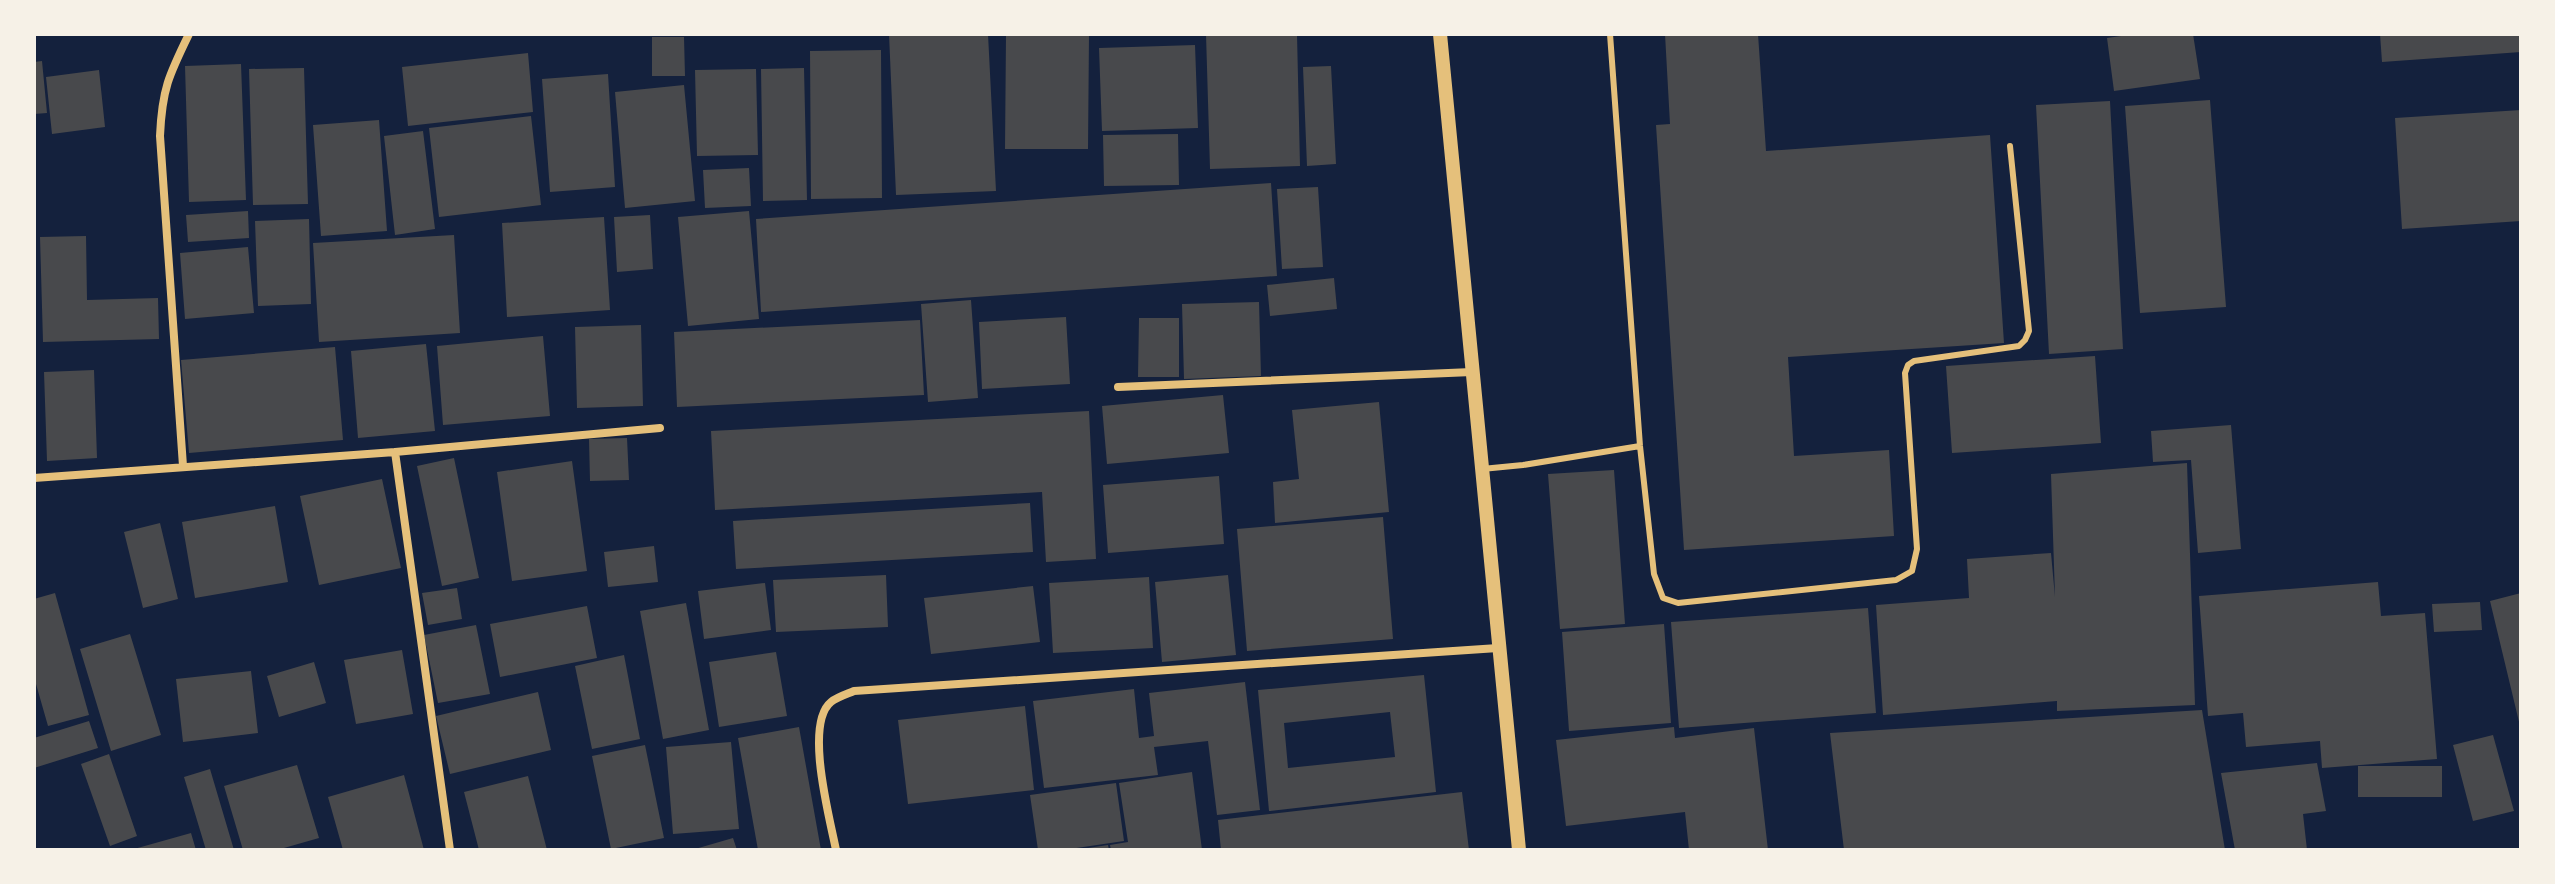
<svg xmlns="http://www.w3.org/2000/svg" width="2555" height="884" viewBox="0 0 2555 884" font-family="Barlow,sans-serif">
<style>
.building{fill:#48494c;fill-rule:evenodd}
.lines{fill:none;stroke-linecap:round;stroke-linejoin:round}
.service{stroke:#e5c07b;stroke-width:6}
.minor{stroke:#e5c07b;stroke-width:8}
.tertiary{stroke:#e5c07b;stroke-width:14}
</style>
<rect width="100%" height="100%" fill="#14213d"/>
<path class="building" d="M 889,34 L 988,34 L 996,191 L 896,195 Z
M 1006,34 L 1089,35 L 1088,149 L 1005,149 Z
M 1206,34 L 1297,34 L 1300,166 L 1210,169 Z
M 1665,34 L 1758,34 L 1766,151 L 1990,135 L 2004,343 L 1788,357 L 1794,456 L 1889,450 L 1894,536 L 1684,550 L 1656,125 L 1670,124 Z
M 2135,34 L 2193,34 L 2200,79 L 2114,91 L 2107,38 Z
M 2380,34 L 2521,34 L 2521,52 L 2382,62 Z
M 652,37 L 684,37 L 685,76 L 652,76 Z
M 1195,45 L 1198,128 L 1102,131 L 1099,48 Z
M 881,50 L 882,198 L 811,199 L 810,51 Z
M 528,53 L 533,112 L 408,126 L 402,67 Z
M 42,61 L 47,113 L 34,114 L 34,62 Z
M 241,64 L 246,200 L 189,202 L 185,66 Z
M 1331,66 L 1336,164 L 1307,166 L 1303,67 Z
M 304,68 L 308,204 L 253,205 L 249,69 Z
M 804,68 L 807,200 L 763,201 L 761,69 Z
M 756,69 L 758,155 L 697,156 L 695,70 Z
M 99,70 L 105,127 L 52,134 L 46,77 Z
M 608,74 L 615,187 L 550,192 L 542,79 Z
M 684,85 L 695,201 L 625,208 L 615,92 Z
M 2210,100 L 2226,307 L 2140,313 L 2125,106 Z
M 2110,101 L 2123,349 L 2049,354 L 2036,105 Z
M 2521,110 L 2521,221 L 2402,229 L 2395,118 Z
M 531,116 L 541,205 L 439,217 L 429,128 Z
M 379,120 L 387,231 L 321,236 L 313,125 Z
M 423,131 L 435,229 L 395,235 L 384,136 Z
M 1178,134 L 1179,185 L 1104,186 L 1103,135 Z
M 749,168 L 751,206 L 705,208 L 703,170 Z
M 1271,183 L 1277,276 L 761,312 L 756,219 Z
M 1318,187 L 1323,267 L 1282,269 L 1277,189 Z
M 248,211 L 249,238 L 188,242 L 186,215 Z
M 749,211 L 759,319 L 688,326 L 678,217 Z
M 650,215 L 653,269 L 617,272 L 614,217 Z
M 604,217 L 610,310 L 507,317 L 502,223 Z
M 309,219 L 311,304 L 258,306 L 255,221 Z
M 454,235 L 460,333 L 319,342 L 313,243 Z
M 86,236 L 87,300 L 158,298 L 159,339 L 43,342 L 40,237 Z
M 248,247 L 254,313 L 185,319 L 180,253 Z
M 1334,278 L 1337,309 L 1270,316 L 1267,285 Z
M 971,300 L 978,398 L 928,402 L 921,304 Z
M 1259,302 L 1261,376 L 1184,379 L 1182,304 Z
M 1066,317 L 1070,384 L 982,389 L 979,322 Z
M 1139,318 L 1179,318 L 1179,377 L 1138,377 Z
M 920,320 L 924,395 L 677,407 L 674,332 Z
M 641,325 L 643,406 L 577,408 L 575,327 Z
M 543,336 L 550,416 L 443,425 L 437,346 Z
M 426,344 L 435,431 L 358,438 L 351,351 Z
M 335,347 L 343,440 L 189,453 L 181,360 Z
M 2095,356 L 2101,443 L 1952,453 L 1946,366 Z
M 94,370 L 97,458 L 47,461 L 44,372 Z
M 1223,395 L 1229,453 L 1107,464 L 1102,406 Z
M 1379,402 L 1389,512 L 1275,523 L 1273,482 L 1299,479 L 1292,410 Z
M 1089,411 L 1096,559 L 1046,562 L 1042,492 L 715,510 L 711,431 Z
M 2231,425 L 2241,549 L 2198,553 L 2191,460 L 2153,462 L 2151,431 Z
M 627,438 L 629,480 L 590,481 L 589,439 Z
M 454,458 L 479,578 L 442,586 L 417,466 Z
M 572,461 L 587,571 L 512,581 L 497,472 Z
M 2187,463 L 2195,705 L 2057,711 L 2057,701 L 1883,715 L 1876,605 L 1969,598 L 1967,559 L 2051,553 L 2055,597 L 2051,474 Z
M 1614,470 L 1625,624 L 1560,629 L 1548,474 Z
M 1219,476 L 1224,544 L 1108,553 L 1103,485 Z
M 382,479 L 401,568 L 319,585 L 300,496 Z
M 1030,503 L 1033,552 L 736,569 L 733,521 Z
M 275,506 L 288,582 L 195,598 L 182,522 Z
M 1383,517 L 1393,639 L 1247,651 L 1237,529 Z
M 160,523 L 178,599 L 143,608 L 124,532 Z
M 654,546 L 658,582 L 608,587 L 604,552 Z
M 886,575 L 888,627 L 776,632 L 773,580 Z
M 1228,575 L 1236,655 L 1162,662 L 1155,582 Z
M 1149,577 L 1153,648 L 1053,653 L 1049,583 Z
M 2378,582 L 2381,616 L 2425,613 L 2437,759 L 2322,768 L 2320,741 L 2246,747 L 2243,713 L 2208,716 L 2199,596 Z
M 765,583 L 771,630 L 704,639 L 698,591 Z
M 1033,586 L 1040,642 L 931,654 L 924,598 Z
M 457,588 L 462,619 L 428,625 L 422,593 Z
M 55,593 L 89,715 L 48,726 L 34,677 L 34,599 Z
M 2521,593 L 2521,725 L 2520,726 L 2490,601 Z
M 2480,602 L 2482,630 L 2434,632 L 2432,604 Z
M 686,603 L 709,730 L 663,739 L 640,611 Z
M 587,606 L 597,658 L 500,677 L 490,624 Z
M 1868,608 L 1876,713 L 1679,728 L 1671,622 Z
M 1664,624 L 1671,723 L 1569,731 L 1562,632 Z
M 476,625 L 490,694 L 438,703 L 424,635 Z
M 130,634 L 161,735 L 111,751 L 80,649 Z
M 402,650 L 413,714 L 356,724 L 344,660 Z
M 776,652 L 787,716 L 719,727 L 709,662 Z
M 624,655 L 640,739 L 592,749 L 575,666 Z
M 314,662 L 326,703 L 279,717 L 267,676 Z
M 251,671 L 258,733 L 183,742 L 176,679 Z
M 1424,675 L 1436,792 L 1269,811 L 1258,690 ZM 1390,712 L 1395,757 L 1288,768 L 1284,723 Z
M 1245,682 L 1260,810 L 1217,815 L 1208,741 L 1154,747 L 1158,775 L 1044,788 L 1033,701 L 1134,689 L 1139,738 L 1154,736 L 1149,693 Z
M 538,692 L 551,750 L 450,774 L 436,716 Z
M 1025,706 L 1034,790 L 908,804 L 898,720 Z
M 2202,710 L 2225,850 L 1844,850 L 1830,733 Z
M 89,721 L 98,748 L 34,768 L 34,738 Z
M 799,727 L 821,850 L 758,850 L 738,738 Z
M 1674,727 L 1675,738 L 1754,728 L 1768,850 L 1689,850 L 1685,812 L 1566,826 L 1556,740 Z
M 2493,735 L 2514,811 L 2473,821 L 2453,745 Z
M 731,742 L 739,829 L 673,834 L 666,747 Z
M 645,745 L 664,838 L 611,849 L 592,756 Z
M 109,754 L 137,836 L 110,846 L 81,764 Z
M 2317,763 L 2326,811 L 2303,814 L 2307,850 L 2235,850 L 2221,773 Z
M 297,765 L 319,838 L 277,850 L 243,850 L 224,786 Z
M 2358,766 L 2442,766 L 2442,797 L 2358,797 Z
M 210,769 L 234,850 L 206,850 L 184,777 Z
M 1192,772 L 1202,850 L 1111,850 L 1110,845 L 1128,842 L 1119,783 Z
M 404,775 L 424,850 L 343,850 L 328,797 Z
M 528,776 L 547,850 L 479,850 L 464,792 Z
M 1116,783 L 1124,841 L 1063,850 L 1038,850 L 1030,795 Z
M 1462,792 L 1469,850 L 1221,850 L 1218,820 Z
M 191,833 L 196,850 L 134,850 L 134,849 Z
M 733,838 L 737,850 L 695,850 L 695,849 Z
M 1108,845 L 1109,850 L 1088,850 L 1088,848 Z"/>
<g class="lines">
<path class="service" d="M 1610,34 L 1640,446 L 1654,574 L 1663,598 L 1678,603 L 1896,580 L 1912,571 L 1917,549 L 1905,373 L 1908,365 L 1914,361 L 2019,346 L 2025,340 L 2029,331 L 2010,146
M 1482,469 L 1523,465 L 1640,446"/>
<path class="minor" d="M 1118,387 L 1472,372
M 395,452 L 450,850
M 183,466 L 160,136 C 162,89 169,75 189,34
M 34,478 L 395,452 L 660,428
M 836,850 C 830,819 804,724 831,702 C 837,697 847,694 854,691 L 1498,648"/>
<path class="tertiary" d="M 1440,34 L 1519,850"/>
</g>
<rect width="2555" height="884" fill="none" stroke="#f6f1e7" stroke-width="72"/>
</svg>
